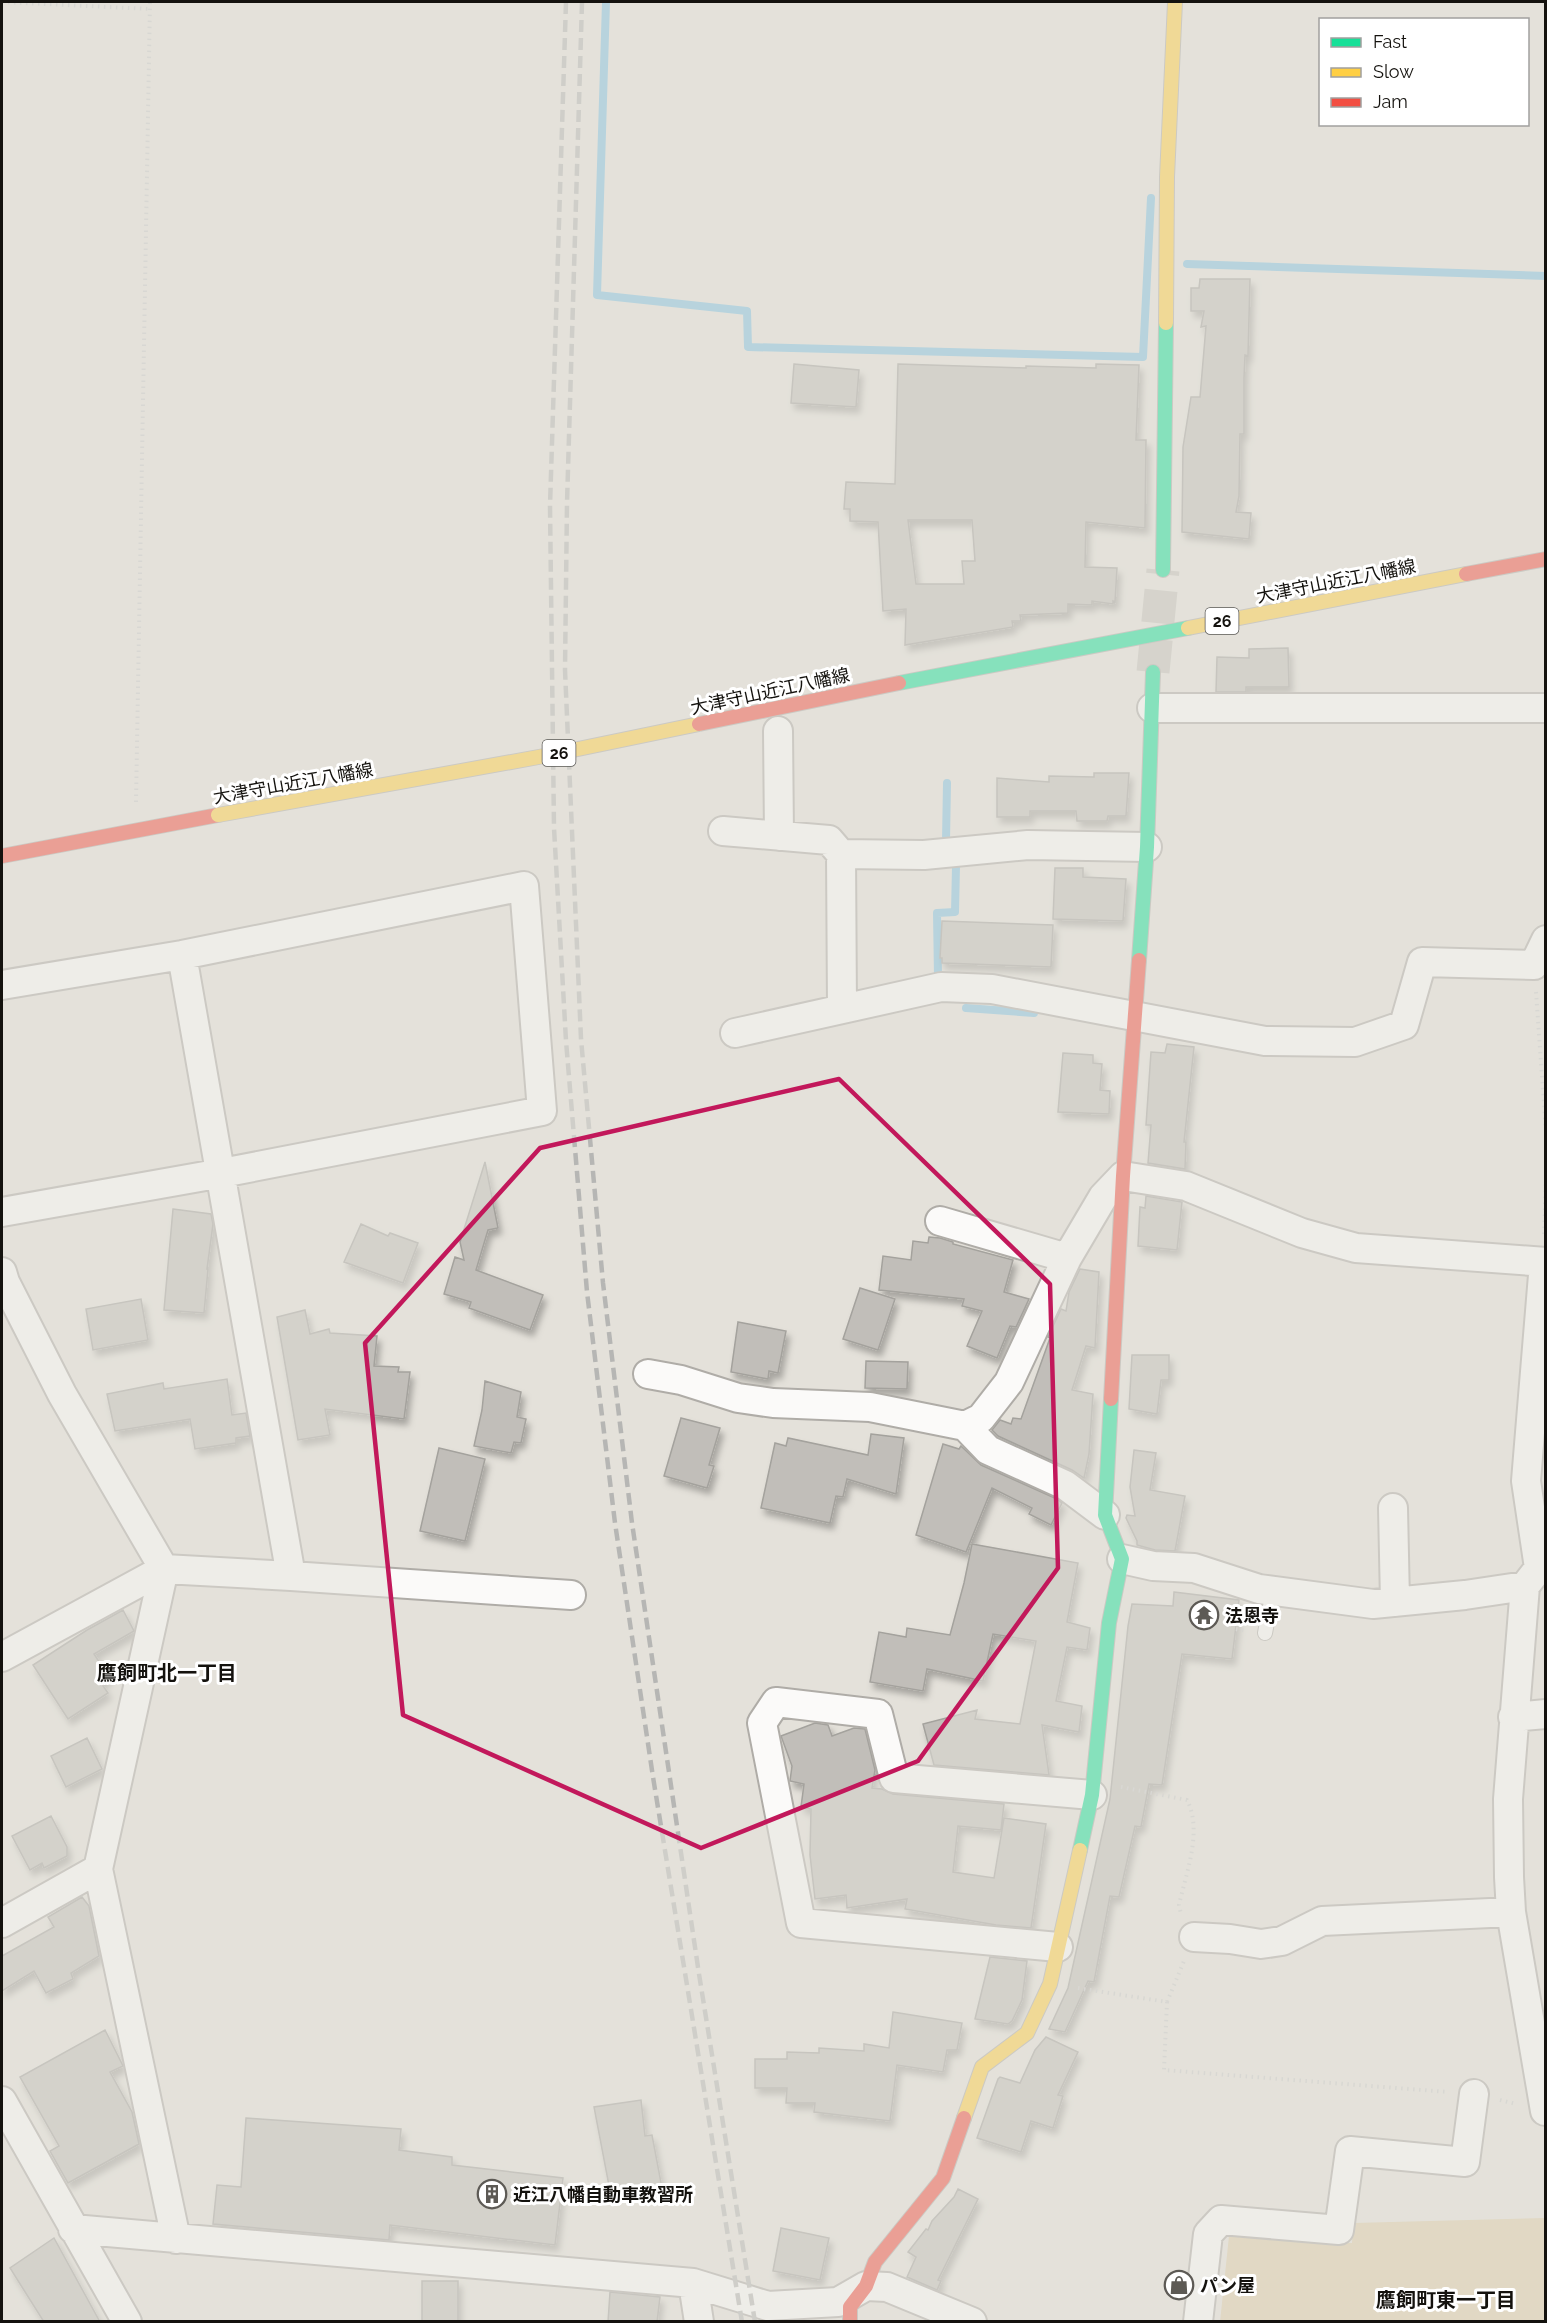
<svg xmlns="http://www.w3.org/2000/svg" width="1547" height="2323" viewBox="0 0 1547 2323" font-family="Raleway,'Noto Sans JP',sans-serif">
<style>
.green{fill:#ddcca8}
.lines{fill:none;stroke-linecap:round;stroke-linejoin:round}
.stream{stroke:#83c2e0;stroke-width:8}
.building{fill:#c1beb9;stroke:#a4a29d;stroke-width:1.5;fill-rule:evenodd;filter:url(#shadow)}
.secondary-tunnel{stroke:#c5c2bb;stroke-width:33;stroke-dasharray:33 16;stroke-linecap:butt}
.lane-casing{stroke:#afaca7;stroke-width:16}
.street-casing{stroke:#afaca7;stroke-width:32}
.fast-casing{stroke:#afaca7;stroke-width:16}
.slow-casing{stroke:#afaca7;stroke-width:16}
.jam-casing{stroke:#afaca7;stroke-width:16}
.path{stroke:#cbcbc9;stroke-width:4;stroke-dasharray:1.5 4.5;stroke-linecap:butt}
.lane{stroke:#fbfaf9;stroke-width:14}
.street{stroke:#fbfaf9;stroke-width:28}
.fast{stroke:#16e098;stroke-width:14}
.slow{stroke:#ffcf43;stroke-width:14}
.jam{stroke:#f24e42;stroke-width:14}
.rail{stroke:#b6b6b4;stroke-width:4.5;stroke-dasharray:12 6;stroke-linecap:butt}
.slow-bridge-casing{stroke:#afaca7;stroke-width:16;stroke-linecap:butt}
.jam-bridge-casing{stroke:#afaca7;stroke-width:16;stroke-linecap:butt}
.slow-bridge{stroke:#ffcf43;stroke-width:14}
.jam-bridge{stroke:#f24e42;stroke-width:14}
.marked{fill:none;stroke:#c2185b;stroke-width:4.5;stroke-linejoin:round}
.labels{text-anchor:middle;dominant-baseline:central;stroke-width:6;stroke-linejoin:round;paint-order:stroke}
.shield{fill:#fff;stroke:#5a5956;stroke-width:1.5}
.shield-label{font-size:16px;font-weight:bold;fill:#14120e}
.street-label{font-size:18px;fill:#14120e;stroke:#fff}
.poi-label{font-size:18px;font-weight:bold;fill:#14120e;stroke:#fff;text-anchor:start}
.neighbourhood-label{font-size:20px;font-weight:bold;fill:#14120e;stroke:#fff}
</style>
<defs>
<filter id="shadow"><feDropShadow dx="3.5" dy="6" stdDeviation="3" flood-color="#0004"/></filter>
</defs>
<rect width="100%" height="100%" fill="#e4e1da"/>
<path class="green" d="M 1545,2218 L 1545,2321 L 1220,2322 L 1229,2236 L 1352,2243 L 1353,2223 Z"/>
<g class="lines">
<path class="stream" d="M 606,2 L 597,295 L 747,311 L 748,347 L 1143,357 L 1151,198
M 1187,264 L 1546,276
M 946,841 L 947,783
M 938,977 L 937,913 L 955,912 L 956,866
M 966,1008 L 1034,1013"/>
</g>
<path class="building" d="M 1200,279 L 1250,279 L 1248,356 L 1245,355 L 1244,378 L 1244,434 L 1240,434 L 1239,496 L 1236,512 L 1251,513 L 1249,539 L 1182,532 L 1183,447 L 1191,397 L 1200,397 L 1206,326 L 1201,327 L 1204,311 L 1191,311 L 1191,288 L 1199,288 Z
M 794,364 L 859,370 L 856,407 L 791,403 Z
M 898,364 L 1026,368 L 1026,366 L 1096,368 L 1096,364 L 1139,365 L 1136,440 L 1146,440 L 1145,528 L 1086,522 L 1085,567 L 1117,568 L 1115,602 L 1113,601 L 1113,604 L 1092,601 L 1092,605 L 1068,604 L 1068,613 L 1020,615 L 1021,621 L 1012,621 L 1013,627 L 905,645 L 906,609 L 883,611 L 878,522 L 850,521 L 850,509 L 844,509 L 846,482 L 895,484 ZM 908,520 L 972,520 L 975,561 L 962,561 L 964,584 L 916,584 Z
M 1288,648 L 1289,687 L 1246,687 L 1246,692 L 1216,692 L 1217,657 L 1249,658 L 1249,649 Z
M 1094,773 L 1129,773 L 1126,816 L 1108,816 L 1107,821 L 1077,821 L 1076,811 L 1030,811 L 1030,817 L 997,817 L 997,778 L 1049,782 L 1049,776 L 1094,777 Z
M 1055,868 L 1083,868 L 1083,877 L 1126,879 L 1123,921 L 1053,919 Z
M 942,921 L 1053,925 L 1051,967 L 942,963 L 942,958 L 940,958 Z
M 1167,1044 L 1194,1047 L 1184,1142 L 1186,1142 L 1185,1169 L 1148,1163 L 1151,1125 L 1146,1125 L 1151,1052 L 1165,1053 Z
M 1063,1053 L 1093,1055 L 1093,1063 L 1102,1064 L 1100,1090 L 1110,1091 L 1109,1114 L 1058,1112 Z
M 485,1162 L 498,1228 L 488,1230 L 476,1270 L 543,1295 L 530,1330 L 469,1308 L 471,1302 L 444,1294 L 455,1257 L 464,1260 L 460,1242 Z
M 1146,1196 L 1182,1202 L 1177,1250 L 1138,1246 L 1140,1207 L 1145,1208 Z
M 173,1209 L 211,1214 L 213,1224 L 207,1269 L 208,1269 L 204,1313 L 164,1310 Z
M 361,1224 L 388,1236 L 390,1233 L 418,1243 L 403,1283 L 344,1262 Z
M 929,1237 L 940,1238 L 953,1242 L 953,1244 L 1013,1260 L 1004,1292 L 1029,1299 L 1016,1327 L 1010,1326 L 997,1358 L 967,1346 L 982,1311 L 962,1306 L 964,1299 L 879,1290 L 883,1256 L 911,1260 L 913,1241 L 928,1243 Z
M 1080,1269 L 1099,1272 L 1095,1348 L 1086,1346 L 1072,1390 L 1093,1394 L 1089,1454 L 1084,1478 L 1072,1470 L 998,1436 L 992,1430 L 1000,1420 L 1011,1424 L 1013,1418 L 1021,1419 L 1050,1338 L 1048,1337 L 1061,1309 L 1066,1311 L 1069,1292 Z
M 860,1288 L 895,1299 L 878,1350 L 843,1339 Z
M 141,1299 L 148,1340 L 93,1350 L 86,1309 Z
M 305,1310 L 310,1334 L 329,1329 L 330,1333 L 377,1336 L 374,1366 L 399,1367 L 398,1372 L 410,1372 L 404,1419 L 325,1409 L 330,1435 L 298,1440 L 277,1317 Z
M 738,1322 L 786,1331 L 778,1373 L 769,1371 L 768,1379 L 731,1372 Z
M 1132,1355 L 1169,1355 L 1169,1380 L 1161,1380 L 1157,1414 L 1129,1409 Z
M 866,1361 L 908,1362 L 907,1389 L 865,1388 Z
M 227,1379 L 232,1415 L 246,1413 L 250,1436 L 236,1438 L 236,1443 L 195,1449 L 190,1419 L 115,1431 L 107,1394 L 163,1383 L 164,1389 Z
M 485,1381 L 521,1392 L 517,1417 L 526,1419 L 521,1443 L 514,1442 L 511,1453 L 474,1446 L 482,1410 Z
M 681,1418 L 720,1428 L 709,1465 L 714,1466 L 707,1488 L 664,1476 Z
M 871,1434 L 904,1438 L 896,1494 L 847,1479 L 843,1497 L 836,1496 L 830,1523 L 761,1508 L 775,1443 L 786,1446 L 788,1438 L 868,1455 Z
M 943,1444 L 959,1449 L 961,1446 L 981,1465 L 1057,1499 L 1062,1503 L 1051,1525 L 1029,1514 L 1032,1508 L 992,1488 L 966,1552 L 916,1535 Z
M 439,1448 L 485,1459 L 465,1541 L 420,1531 Z
M 1134,1450 L 1156,1453 L 1150,1490 L 1185,1496 L 1175,1551 L 1155,1550 L 1137,1545 L 1137,1541 L 1126,1518 L 1127,1515 L 1135,1516 L 1130,1487 Z
M 972,1544 L 1078,1563 L 1067,1622 L 1090,1628 L 1087,1650 L 1067,1647 L 1056,1701 L 1082,1706 L 1079,1732 L 1042,1725 L 1049,1775 L 934,1765 L 923,1724 L 977,1710 L 975,1719 L 1020,1724 L 1036,1641 L 993,1634 L 983,1681 L 927,1669 L 923,1691 L 870,1682 L 879,1632 L 906,1637 L 907,1628 L 950,1635 L 964,1583 Z
M 1174,1592 L 1239,1600 L 1232,1659 L 1182,1654 L 1162,1785 L 1149,1784 L 1141,1827 L 1135,1826 L 1119,1897 L 1110,1896 L 1094,1982 L 1088,1981 L 1065,2032 L 1049,2029 L 1068,1988 L 1110,1799 L 1128,1626 L 1132,1604 L 1173,1606 Z
M 123,1610 L 134,1631 L 94,1654 L 109,1677 L 101,1683 L 108,1693 L 68,1719 L 33,1665 L 87,1630 Z
M 815,1723 L 828,1725 L 832,1736 L 854,1728 L 865,1729 L 875,1770 L 872,1788 L 882,1789 L 893,1794 L 1004,1804 L 1001,1830 L 958,1826 L 953,1872 L 994,1878 L 1004,1818 L 1046,1824 L 1031,1928 L 996,1925 L 905,1909 L 907,1899 L 847,1908 L 846,1895 L 815,1899 L 810,1855 L 811,1809 L 801,1807 L 804,1784 L 790,1781 L 792,1766 L 781,1736 Z
M 87,1738 L 102,1769 L 66,1787 L 51,1756 Z
M 51,1816 L 67,1847 L 67,1856 L 44,1868 L 42,1863 L 30,1870 L 12,1836 Z
M 82,1897 L 89,1906 L 99,1956 L 71,1973 L 73,1979 L 46,1993 L 34,1971 L 2,1991 L 2,1956 L 54,1927 L 48,1917 Z
M 990,1957 L 1027,1961 L 1022,2000 L 1012,2021 L 1008,2024 L 975,2019 Z
M 893,2012 L 962,2023 L 957,2050 L 947,2050 L 943,2072 L 897,2065 L 890,2121 L 814,2112 L 815,2103 L 786,2103 L 787,2088 L 755,2088 L 755,2059 L 787,2059 L 787,2052 L 819,2053 L 819,2048 L 864,2051 L 864,2044 L 889,2048 Z
M 105,2030 L 123,2066 L 110,2072 L 132,2112 L 139,2144 L 68,2183 L 50,2151 L 59,2146 L 20,2077 Z
M 1046,2037 L 1078,2052 L 1058,2095 L 1063,2096 L 1053,2128 L 1031,2121 L 1021,2152 L 977,2138 L 998,2079 L 1000,2077 L 1020,2083 L 1035,2050 Z
M 641,2100 L 645,2136 L 652,2135 L 662,2188 L 610,2191 L 594,2107 Z
M 246,2118 L 401,2129 L 399,2150 L 452,2157 L 452,2165 L 563,2178 L 555,2245 L 390,2225 L 389,2240 L 213,2224 L 217,2185 L 241,2187 Z
M 958,2189 L 978,2199 L 938,2280 L 941,2281 L 937,2290 L 907,2277 L 916,2257 L 908,2252 L 926,2229 L 928,2230 L 932,2221 L 954,2197 Z
M 781,2228 L 829,2238 L 820,2280 L 773,2271 Z
M 54,2238 L 100,2322 L 44,2322 L 10,2268 Z
M 422,2281 L 458,2281 L 458,2322 L 422,2322 Z
M 610,2292 L 660,2297 L 657,2322 L 608,2322 Z"/>
<g class="lines">
<path class="secondary-tunnel" d="M 1153,672 L 1163,570"/>
<g class="lane-casing">
<path id="lane" d="M 1265,1633 L 1273,1591"/>
</g>
<g class="street-casing">
<path id="street" d="M 1152,708 L 1546,708
M 778,731 L 779,836
M 723,831 L 829,840 L 841,854 L 924,855 L 1028,845 L 1147,847
M 841,854 L 842,1008
M 182,955 L 291,1576
M 2,985 L 182,955 L 524,886 L 542,1111 L 222,1173 L 2,1212
M 735,1033 L 941,987 L 992,989 L 1265,1041 L 1355,1042 L 1404,1025 L 1422,962 L 1534,965 L 1546,940
M 940,1221 L 1067,1258
M 2,1272 L 5,1282 L 62,1394 L 164,1569 L 98,1869 L 176,2239
M 648,1374 L 681,1380 L 738,1398 L 773,1403 L 870,1407 L 965,1426 L 981,1418 L 1009,1382 L 1067,1258 L 1103,1197 L 1123,1176 L 1186,1186 L 1302,1233 L 1356,1248 L 1546,1262
M 965,1426 L 988,1450 L 1065,1485 L 1105,1515
M 1393,1508 L 1395,1602
M 1122,1559 L 1153,1566 L 1194,1568 L 1259,1589 L 1373,1604 L 1465,1595 L 1525,1586 L 1508,1799 L 1509,1877 L 1511,1912 L 1545,2111
M 1525,1586 L 1539,1568 L 1526,1481 L 1544,1263
M 2,1657 L 164,1569 L 291,1576 L 571,1595
M 1513,1717 L 1546,1714
M 2,1923 L 98,1869
M 1194,1937 L 1230,1939 L 1261,1944 L 1282,1941 L 1322,1921 L 1511,1912
M 1058,1947 L 801,1923 L 762,1723 L 776,1702 L 878,1714 L 894,1778 L 1092,1795
M 2,2101 L 127,2322
M 73,2229 L 693,2283 L 768,2306 L 838,2302 L 866,2286 L 887,2287 L 972,2322
M 693,2283 L 699,2322
M 1198,2322 L 1208,2234 L 1221,2220 L 1339,2230 L 1350,2151 L 1465,2162 L 1474,2094"/>
</g>
<g class="fast-casing">
<path id="fast" d="M 1163,570 L 1166,323
M 899,683 L 1188,628
M 1139,960 L 1147,847 L 1153,672
M 1080,1850 L 1092,1795 L 1109,1623 L 1122,1559 L 1105,1515 L 1111,1399"/>
</g>
<g class="slow-casing">
<path id="slow" d="M 1166,323 L 1167,177 L 1175,2
M 1188,628 L 1466,574
M 964,2118 L 982,2067 L 1027,2033 L 1050,1984 L 1080,1850"/>
</g>
<g class="jam-casing">
<path id="jam" d="M 1466,574 L 1546,559
M 2,856 L 218,815
M 1111,1399 L 1123,1176 L 1139,960
M 850,2322 L 850,2307 L 866,2286 L 875,2262 L 943,2178 L 964,2118"/>
</g>
<path class="path" d="M 2,2 L 150,9
M 136,802 L 150,2
M 1536,992 L 1546,1132
M 1544,1234 L 1546,1178
M 1236,1629 L 1247,1631
M 1121,1787 L 1187,1800 C 1203,1831 1186,1873 1179,1905 L 1181,1914
M 1078,1988 L 1167,2002 L 1164,2070 L 1448,2092
M 1167,2002 L 1184,1961
M 1500,2100 L 1516,2104"/>
<use href="#lane" class="lane"/>
<use href="#street" class="street"/>
<use href="#fast" class="fast"/>
<use href="#slow" class="slow"/>
<use href="#jam" class="jam"/>
<path class="rail" d="M 566,2 L 550,506 L 554,828 L 566,1041 L 587,1292 L 615,1523 L 653,1777 L 742,2322
M 582,2 L 567,503 L 565,670 L 581,1039 L 603,1283 L 632,1523 L 699,1974 L 755,2322"/>
<g class="slow-bridge-casing">
<path id="slow-bridge" d="M 218,815 L 544,756 L 699,724"/>
</g>
<g class="jam-bridge-casing">
<path id="jam-bridge" d="M 699,724 L 899,683"/>
</g>
<use href="#slow-bridge" class="slow-bridge"/>
<use href="#jam-bridge" class="jam-bridge"/>
</g>
<path d="M0 0H1547V2323H0ZM 839,1079 L 1050,1284 L 1058,1568 L 918,1761 L 701,1848 L 403,1715 L 365,1343 L 540,1148 Z" fill="#e4e1da" fill-opacity=".55" fill-rule="evenodd"/>
<path class="marked" d="M 839,1079 L 1050,1284 L 1058,1568 L 918,1761 L 701,1848 L 403,1715 L 365,1343 L 540,1148 Z"/>
<defs>
<g id="temple-ring" transform="scale(1.5)"><circle r="9.5" fill="#fff" stroke="#5d5a55" stroke-width="1.5"/><path d="M0-6L5-2H3V0L6.5 2.5H4V6H1.5V3h-3V6H-4V2.5H-6.5L-3 0V-2H-5Z" fill="#5d5a55"/></g>
<g id="building-ring" transform="scale(1.5)"><circle r="9.5" fill="#fff" stroke="#5d5a55" stroke-width="1.5"/><path d="M-4-6H4V6H1V3H-1V6H-4ZM-2.5-4.3h1.7v1.8h-1.7ZM.8-4.3h1.7v1.8H.8ZM-2.5-1h1.7V.8h-1.7ZM.8-1h1.7V.8H.8Z" fill="#5d5a55"/></g>
<g id="shop-ring" transform="scale(1.5)"><circle r="9.5" fill="#fff" stroke="#5d5a55" stroke-width="1.5"/><path d="M-5-2.5h2.3a2.7 3.5 0 0 1 5.4 0H5L5.5 6h-11ZM-1.5-2.5h3a1.5 2.3 0 0 0-3 0Z" fill="#5d5a55"/></g>
</defs>
<g fill-rule="evenodd">
<use href="#temple-ring" x="1204" y="1615"/>
<use href="#building-ring" x="492" y="2194"/>
<use href="#shop-ring" x="1179" y="2285"/>
</g>
<g class="labels">
<g class="shield">
<rect x="1205.5" y="608" width="33" height="26" rx="4.5"/>
<rect x="542.5" y="740" width="33" height="26" rx="4.5"/>
</g>
<g class="shield-label">
<text x="1222" y="621">26</text>
<text x="559" y="753">26</text>
</g>
<g class="street-label">
<text transform="translate(1336 581) rotate(-11)">大津守山近江八幡線</text>
<text transform="translate(770 691) rotate(-12)">大津守山近江八幡線</text>
<text transform="translate(293 783) rotate(-10)">大津守山近江八幡線</text>
</g>
<g class="poi-label">
<text x="1225" y="1615">法恩寺</text>
<text x="513" y="2194">近江八幡自動車教習所</text>
<text x="1200" y="2285">パン屋</text>
</g>
<g class="neighbourhood-label">
<text x="167" y="1673">鷹飼町北一丁目</text>
<text x="1446" y="2300">鷹飼町東一丁目</text>
</g>
</g>
<rect width="1547" height="2323" fill="none" stroke="#14120e" stroke-width="6"/>
<rect x="1319" y="18" width="210" height="108" fill="#ffffff" stroke="#a1a09f" stroke-width="1.5"/>
<rect x="1331" y="38" width="30" height="9" fill="#16e098" stroke="#a1a09f" stroke-width="1.5"/>
<text x="1373" y="48" font-size="18" fill="#14120e">Fast</text>
<rect x="1331" y="68" width="30" height="9" fill="#ffcf43" stroke="#a1a09f" stroke-width="1.5"/>
<text x="1373" y="78" font-size="18" fill="#14120e">Slow</text>
<rect x="1331" y="98" width="30" height="9" fill="#f24e42" stroke="#a1a09f" stroke-width="1.5"/>
<text x="1373" y="108" font-size="18" fill="#14120e">Jam</text>
</svg>
